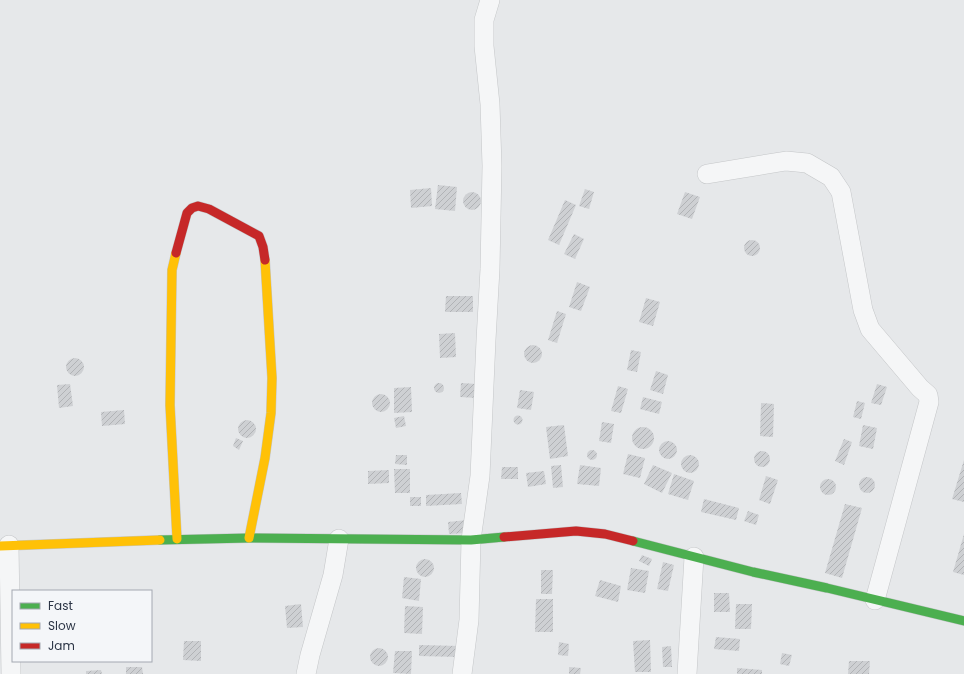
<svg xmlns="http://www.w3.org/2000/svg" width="964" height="674" viewBox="0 0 964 674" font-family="Poppins,sans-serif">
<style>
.building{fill:url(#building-hatch)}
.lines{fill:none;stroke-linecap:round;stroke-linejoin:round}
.street-casing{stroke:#c4c6c8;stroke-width:20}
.fast-casing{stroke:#c4c6c8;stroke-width:10}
.slow-casing{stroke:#c4c6c8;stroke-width:10}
.jam-casing{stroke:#c4c6c8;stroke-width:10}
.street{stroke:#f5f6f7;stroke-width:19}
.fast{stroke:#4caf50;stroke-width:9}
.slow{stroke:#ffc107;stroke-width:9}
.jam{stroke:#c62828;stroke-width:9}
</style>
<defs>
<pattern id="building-hatch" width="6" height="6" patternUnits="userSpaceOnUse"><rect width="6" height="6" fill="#ced0d3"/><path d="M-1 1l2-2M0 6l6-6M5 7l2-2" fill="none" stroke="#b1b3b6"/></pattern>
</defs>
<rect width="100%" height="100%" fill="#e6e8ea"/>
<path class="building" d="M 438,185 L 457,187 L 455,211 L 435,209 Z
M 431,188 L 432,206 L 411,208 L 410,190 Z
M 585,189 L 594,192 L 589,209 L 579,206 Z
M 685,192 L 700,197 L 692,219 L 677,214 Z
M463 201a9 9 0 1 1 18 0a9 9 0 1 1-18 0Z
M 565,200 L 576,205 L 559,245 L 548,240 Z
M 574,234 L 584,239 L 575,259 L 564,254 Z
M744 248a8 8 0 1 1 16 0a8 8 0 1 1-16 0Z
M 577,282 L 590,287 L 581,311 L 569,307 Z
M 446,296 L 473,296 L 473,312 L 445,312 Z
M 646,298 L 660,302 L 653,326 L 639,322 Z
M 557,311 L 566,314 L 557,343 L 548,340 Z
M 455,333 L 456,357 L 440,358 L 439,334 Z
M524 354a9 9 0 1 1 18 0a9 9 0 1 1-18 0Z
M 631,350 L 641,352 L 637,372 L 627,370 Z
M66 367a9 9 0 1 1 18 0a9 9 0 1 1-18 0Z
M 656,371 L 668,375 L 663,394 L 650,390 Z
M434 388a5 5 0 1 1 10 0a5 5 0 1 1-10 0Z
M 461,383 L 477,384 L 477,398 L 460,397 Z
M 70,384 L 73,406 L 59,408 L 57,385 Z
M 877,384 L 887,387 L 881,405 L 871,403 Z
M 618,386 L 628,389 L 621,413 L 611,411 Z
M 411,387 L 412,412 L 394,413 L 394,388 Z
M 520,390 L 534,392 L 531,410 L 517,408 Z
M372 403a9 9 0 1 1 18 0a9 9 0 1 1-18 0Z
M 643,397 L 662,402 L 659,414 L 640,409 Z
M 857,401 L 865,403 L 861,419 L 853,417 Z
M 761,403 L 774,404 L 773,437 L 760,436 Z
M 124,410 L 125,424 L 102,426 L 101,412 Z
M513.5 420a4.5 4.5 0 1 1 9 0a4.5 4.5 0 1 1-9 0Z
M 404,416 L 406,426 L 396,428 L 394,418 Z
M238 429a9 9 0 1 1 18 0a9 9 0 1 1-18 0Z
M 602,422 L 614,424 L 611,443 L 599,441 Z
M 564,425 L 568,456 L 550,459 L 546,427 Z
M 863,425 L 877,428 L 873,449 L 859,446 Z
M632 438a11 11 0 1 1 22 0a11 11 0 1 1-22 0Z
M 236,438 L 243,441 L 239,450 L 233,446 Z
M 844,439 L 852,442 L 844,465 L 835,461 Z
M659 450a9 9 0 1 1 18 0a9 9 0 1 1-18 0Z
M587 455a5 5 0 1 1 10 0a5 5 0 1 1-10 0Z
M754 459a8 8 0 1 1 16 0a8 8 0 1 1-16 0Z
M 628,454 L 645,458 L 640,478 L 623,474 Z
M 396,455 L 407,455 L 407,465 L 395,464 Z
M681 464a9 9 0 1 1 18 0a9 9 0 1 1-18 0Z
M 964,460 L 964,502 L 952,499 Z
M 561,465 L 563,487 L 553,488 L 551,466 Z
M 580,465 L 601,468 L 599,486 L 577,484 Z
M 653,465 L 672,473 L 662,493 L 644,484 Z
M 502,467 L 518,467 L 518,479 L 501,479 Z
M 394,469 L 410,469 L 410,493 L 395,493 Z
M 389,470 L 389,483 L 368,484 L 368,471 Z
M 544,471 L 546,484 L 528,487 L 526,473 Z
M 674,474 L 694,481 L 688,500 L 668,494 Z
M 766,476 L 778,480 L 770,504 L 759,500 Z
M859 485a8 8 0 1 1 16 0a8 8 0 1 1-16 0Z
M820 487a8 8 0 1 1 16 0a8 8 0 1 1-16 0Z
M 461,493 L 462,504 L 426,506 L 426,495 Z
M 410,497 L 421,497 L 421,506 L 410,506 Z
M 704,499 L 739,508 L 736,520 L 701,512 Z
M 845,504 L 862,508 L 842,578 L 825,573 Z
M 748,511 L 759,515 L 756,525 L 744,521 Z
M 467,520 L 468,533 L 449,534 L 448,522 Z
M 964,534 L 964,575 L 953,572 Z
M 642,555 L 652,559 L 649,566 L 639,561 Z
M416 568a9 9 0 1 1 18 0a9 9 0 1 1-18 0Z
M 663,562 L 674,565 L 668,591 L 657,589 Z
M 631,568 L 649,571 L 645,593 L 627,590 Z
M 541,570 L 553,570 L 552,594 L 541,594 Z
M 404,577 L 421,579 L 419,601 L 402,598 Z
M 600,580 L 621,586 L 618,602 L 595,596 Z
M 714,593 L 729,593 L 730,612 L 714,612 Z
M 536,599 L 553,599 L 553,632 L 535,632 Z
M 301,604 L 303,627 L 287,628 L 285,606 Z
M 736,604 L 752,604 L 751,629 L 735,629 Z
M 405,606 L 423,607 L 422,634 L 404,633 Z
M 716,637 L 740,639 L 739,651 L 714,649 Z
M 650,640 L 651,672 L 635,672 L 633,641 Z
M 184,641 L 201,641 L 201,661 L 183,660 Z
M 559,642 L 569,644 L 568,656 L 558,655 Z
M 419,645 L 459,646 L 459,657 L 419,656 Z
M 671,646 L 672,667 L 663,667 L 662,647 Z
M370 657a9 9 0 1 1 18 0a9 9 0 1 1-18 0Z
M 395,651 L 412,651 L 411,674 L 393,673 Z
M 782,653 L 792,655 L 789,666 L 780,664 Z
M 849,661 L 870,661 L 869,674 L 848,674 Z
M 126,667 L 142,667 L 143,674 L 126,674 Z
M 569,667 L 581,668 L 580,674 L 569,674 Z
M 737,668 L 762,670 L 762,674 L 737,674 Z
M 101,670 L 102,674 L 86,674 L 86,671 Z"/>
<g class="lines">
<g class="street-casing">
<path id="street" d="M 707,174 L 786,161 L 807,163 L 831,177 L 841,192 L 863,310 L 870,329 L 920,388 L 928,395 L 929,402 L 875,600
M 9,545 L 11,674
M 306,674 L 310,655 L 333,575 L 339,539
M 462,674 L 469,620 L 471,540 L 480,476 L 486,340 L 490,269 L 492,166 L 490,104 L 484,46 L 484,20 L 490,0
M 687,674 L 694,557"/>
</g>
<g class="fast-casing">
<path id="fast" d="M 160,540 L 249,538 L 471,540 L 504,537
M 633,541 L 753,572 L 827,588 L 964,621"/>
</g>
<g class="slow-casing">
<path id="slow" d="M 176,253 L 172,270 L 170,405 L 177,539
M 249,538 L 265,458 L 271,413 L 272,378 L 265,260
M 0,546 L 160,540"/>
</g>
<g class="jam-casing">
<path id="jam" d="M 176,253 L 187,213 L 192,208 L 198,206 L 209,209 L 259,236 L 263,247 L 265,260
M 504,537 L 576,531 L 605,534 L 633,541"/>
</g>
<use href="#street" class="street"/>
<use href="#fast" class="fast"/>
<use href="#slow" class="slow"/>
<use href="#jam" class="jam"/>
</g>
<rect x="12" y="590" width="140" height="72" fill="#f4f6f9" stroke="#a4a8b1"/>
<rect x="20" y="603" width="20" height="6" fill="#4caf50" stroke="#a4a8b1"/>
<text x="48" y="610" font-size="12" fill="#2b3445">Fast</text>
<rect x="20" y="623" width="20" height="6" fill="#ffc107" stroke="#a4a8b1"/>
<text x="48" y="630" font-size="12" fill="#2b3445">Slow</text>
<rect x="20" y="643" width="20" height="6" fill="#c62828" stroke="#a4a8b1"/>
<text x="48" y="650" font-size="12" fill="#2b3445">Jam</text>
</svg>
